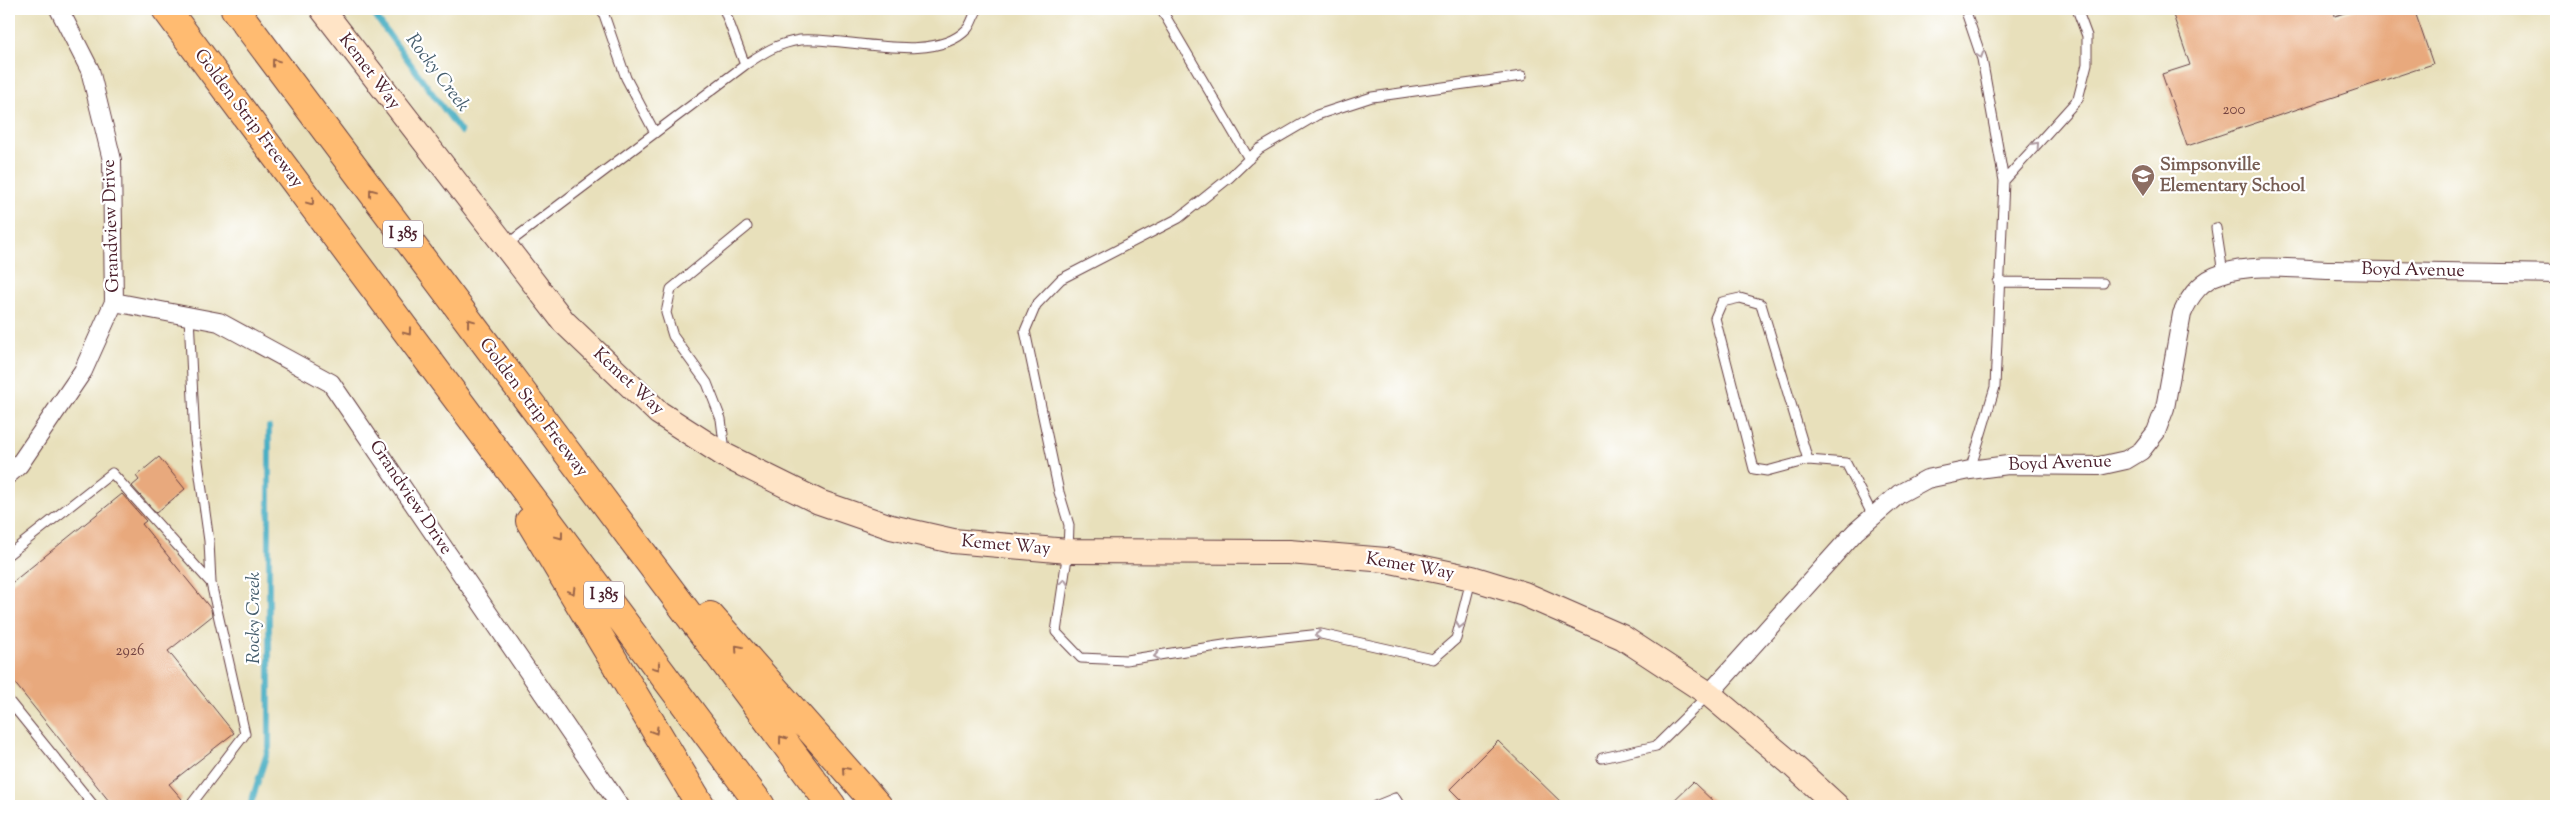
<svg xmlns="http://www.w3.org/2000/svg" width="2565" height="815" viewBox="0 0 2565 815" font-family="'Sorts Mill Goudy',serif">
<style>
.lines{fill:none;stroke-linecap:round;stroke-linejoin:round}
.stream{stroke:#42acc1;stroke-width:6}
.building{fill:#e8a97d}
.lane-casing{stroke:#623c41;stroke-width:11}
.street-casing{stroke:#623c41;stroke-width:20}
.secondary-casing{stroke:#623c41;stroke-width:26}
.highway-casing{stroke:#623c41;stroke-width:30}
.lane{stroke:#fff;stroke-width:9}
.street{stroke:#fff;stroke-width:18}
.secondary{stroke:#ffe4c6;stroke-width:24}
.highway{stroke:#ffbb71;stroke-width:28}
.oneway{stroke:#ae9aa0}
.oneway2{stroke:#9b654a}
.labels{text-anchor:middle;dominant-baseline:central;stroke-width:4.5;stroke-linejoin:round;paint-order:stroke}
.number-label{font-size:15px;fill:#724240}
.shield{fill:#fff;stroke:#80626b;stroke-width:1}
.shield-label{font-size:16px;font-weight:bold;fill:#4a1f2b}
.street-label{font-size:18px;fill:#4a1f2b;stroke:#fff}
.education-label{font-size:18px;font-weight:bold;fill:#785e54;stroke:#fff;text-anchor:start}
.water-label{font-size:19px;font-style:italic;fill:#465e6e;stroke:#fff}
</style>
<rect width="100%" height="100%" fill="#fff"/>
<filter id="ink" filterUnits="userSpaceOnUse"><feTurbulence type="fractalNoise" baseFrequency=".02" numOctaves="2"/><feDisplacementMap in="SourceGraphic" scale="10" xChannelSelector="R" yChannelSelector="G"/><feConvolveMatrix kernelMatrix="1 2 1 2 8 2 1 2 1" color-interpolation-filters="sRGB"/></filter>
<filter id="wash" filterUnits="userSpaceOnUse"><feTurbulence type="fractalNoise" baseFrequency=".0096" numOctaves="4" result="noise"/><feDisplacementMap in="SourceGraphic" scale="20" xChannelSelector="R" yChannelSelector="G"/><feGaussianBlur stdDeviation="1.12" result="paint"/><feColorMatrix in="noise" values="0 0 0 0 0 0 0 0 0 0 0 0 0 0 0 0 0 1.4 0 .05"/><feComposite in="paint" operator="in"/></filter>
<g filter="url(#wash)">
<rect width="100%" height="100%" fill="#e8e0bb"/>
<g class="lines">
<path class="stream" d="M 370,9 L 461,132
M 250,806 L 269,747 L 269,427"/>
</g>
<g id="blocks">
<path class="building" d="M 2171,9 L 2334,9 L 2335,16 L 2357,9 L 2414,9 L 2433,64 L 2187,146 L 2162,74 L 2190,65 Z
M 159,457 L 185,489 L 156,513 L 132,486 L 139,480 L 136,476 Z
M 122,494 L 146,521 L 142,524 L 211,609 L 212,616 L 168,651 L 234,733 L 169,784 L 182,799 L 173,806 L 113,806 L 9,676 L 9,585 Z
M 1498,741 L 1565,806 L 1467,806 L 1450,789 Z
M 1693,782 L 1718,806 L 1668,806 Z"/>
</g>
</g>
<g filter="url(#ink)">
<use href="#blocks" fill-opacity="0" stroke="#623c41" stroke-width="1"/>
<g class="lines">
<g class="lane-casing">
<path id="lane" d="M 602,9 L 626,78 L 655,133
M 724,9 L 745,65
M 1161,9 L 1249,159
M 1965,9 L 1982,59 L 2004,181 L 1995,387 L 1970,470
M 2004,181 L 2078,99 L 2087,64 L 2087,36 L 2077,9
M 2216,228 L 2223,273
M 506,245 L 745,65 C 763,53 778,43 800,40 C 844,36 933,66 967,29 C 972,24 973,15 978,9
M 1998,282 L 2103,283
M 189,316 L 195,440 L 209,541 L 211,583 L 245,734 L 190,806
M 725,451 L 721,419 L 707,383 L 673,336 L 666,313 L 671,289 L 747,227
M 1808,460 L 1767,471 L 1754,469 L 1715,318 L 1722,302 L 1740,298 L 1761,304 L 1808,460 L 1846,463 L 1873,516
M 9,554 L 112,473 L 211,583
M 1471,580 L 1456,639 L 1433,659 L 1321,634 L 1237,643 L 1126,660 L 1081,658 L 1056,632 L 1068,551 L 1069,525 L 1059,492 L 1025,331 L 1036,305 L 1061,279 L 1179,218 L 1229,178 L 1259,149 L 1317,115 L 1372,97 L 1522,76
M 9,701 L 94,806
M 1602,758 L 1656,746 L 1709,694
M 1375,806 L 1395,798 L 1400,806"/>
</g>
<g class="street-casing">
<path id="street" d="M 114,302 L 219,322 L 331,383 L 620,806
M 9,474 L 19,465 L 83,371 L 114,302 L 112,160 L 90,70 L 59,9
M 1709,694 L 1855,532 L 1899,494 L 1927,479 L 1970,470 L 2008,465 L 2099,466 L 2126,460 L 2141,451 L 2156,432 L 2165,408 L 2182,314 C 2190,295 2201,280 2221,274 C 2251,263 2299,269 2331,270 C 2406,271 2481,273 2556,274"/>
</g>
<g class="secondary-casing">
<path id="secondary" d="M 322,9 L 564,322 L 659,413 L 726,456 L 819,502 L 891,527 L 953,541 L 1068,551 L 1289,552 L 1386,560 L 1472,578 L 1524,594 L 1622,637 L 1709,694 L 1788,761 L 1837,806"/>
</g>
<g class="highway-casing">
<path id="highway" d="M 166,9 L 761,806
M 235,9 L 832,806
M 530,521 L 701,806
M 710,616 L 878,806"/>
</g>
<use href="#lane" class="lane"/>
<use href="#street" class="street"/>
<use href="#secondary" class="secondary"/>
<use href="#highway" class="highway"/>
</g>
<defs><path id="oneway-chevron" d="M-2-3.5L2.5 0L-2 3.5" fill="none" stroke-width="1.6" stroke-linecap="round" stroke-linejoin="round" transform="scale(1.25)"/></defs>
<g class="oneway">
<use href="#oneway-chevron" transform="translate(1980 55) rotate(74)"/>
<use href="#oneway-chevron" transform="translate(2036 145) rotate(-48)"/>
<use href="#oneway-chevron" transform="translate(1064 582) rotate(-82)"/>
<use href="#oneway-chevron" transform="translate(1460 625) rotate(104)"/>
<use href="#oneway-chevron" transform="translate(1318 635) rotate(180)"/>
<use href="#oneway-chevron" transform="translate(1157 656) rotate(171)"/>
</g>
<g class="oneway2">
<use href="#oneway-chevron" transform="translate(275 62) rotate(-127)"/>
<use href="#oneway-chevron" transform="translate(372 192) rotate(-127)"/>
<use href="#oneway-chevron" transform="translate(311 202) rotate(53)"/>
<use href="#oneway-chevron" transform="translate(470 322) rotate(-127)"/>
<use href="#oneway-chevron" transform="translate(408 332) rotate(53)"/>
<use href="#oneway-chevron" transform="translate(560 536) rotate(53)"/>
<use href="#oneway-chevron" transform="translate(572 591) rotate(59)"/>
<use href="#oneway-chevron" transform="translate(738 648) rotate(-131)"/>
<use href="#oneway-chevron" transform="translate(657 667) rotate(53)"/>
<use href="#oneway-chevron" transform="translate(655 731) rotate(59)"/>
<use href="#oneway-chevron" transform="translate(782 739) rotate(-127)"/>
<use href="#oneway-chevron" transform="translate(845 770) rotate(-131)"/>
</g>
</g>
<defs>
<g id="school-pin" transform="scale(1.25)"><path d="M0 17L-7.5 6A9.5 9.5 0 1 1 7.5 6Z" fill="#8d6e63" stroke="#fff"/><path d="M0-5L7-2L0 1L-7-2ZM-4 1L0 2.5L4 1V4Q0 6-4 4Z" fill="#fff"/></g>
</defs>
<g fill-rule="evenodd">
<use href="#school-pin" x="2143" y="176"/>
</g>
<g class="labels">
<g class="number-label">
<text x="2234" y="110">200</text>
<text x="130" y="651">2926</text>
</g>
<g class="shield">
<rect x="383" y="220.5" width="40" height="27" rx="4"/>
<rect x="584" y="581.5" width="40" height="27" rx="4"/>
</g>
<g class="shield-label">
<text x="403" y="234">I 385</text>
<text x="604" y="595">I 385</text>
</g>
<g class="street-label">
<text transform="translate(369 72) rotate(53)">Kemet Way</text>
<text transform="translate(248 119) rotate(53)">Golden Strip Freeway</text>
<text transform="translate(112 226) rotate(-92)">Grandview Drive</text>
<text transform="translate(2413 271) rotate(1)">Boyd Avenue</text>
<text transform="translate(628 382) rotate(43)">Kemet Way</text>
<text transform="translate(533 408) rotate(53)">Golden Strip Freeway</text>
<text transform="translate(2060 464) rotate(-2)">Boyd Avenue</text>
<text transform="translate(410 498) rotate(56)">Grandview Drive</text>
<text transform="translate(1006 546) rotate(5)">Kemet Way</text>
<text transform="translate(1410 567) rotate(10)">Kemet Way</text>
</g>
<g class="education-label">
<text x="2160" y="166">Simpsonville<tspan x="2160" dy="21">Elementary School</tspan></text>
</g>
<g class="water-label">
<text transform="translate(437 73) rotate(53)">Rocky Creek</text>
<text transform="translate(254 618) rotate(-90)">Rocky Creek</text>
</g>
</g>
<rect width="2565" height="815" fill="none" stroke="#fff" stroke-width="30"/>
</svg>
